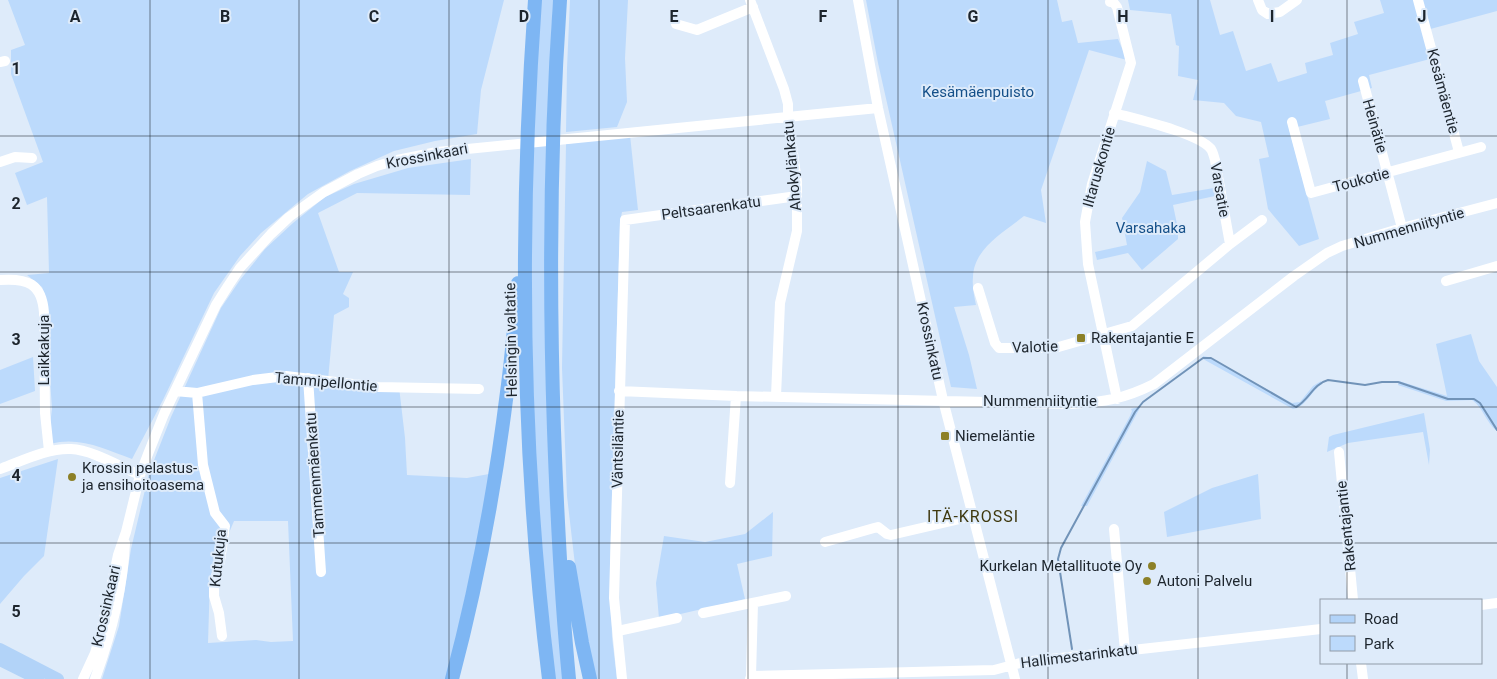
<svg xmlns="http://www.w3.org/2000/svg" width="1497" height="679" viewBox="0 0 1497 679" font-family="Roboto,sans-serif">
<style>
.green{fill:#bcdafc;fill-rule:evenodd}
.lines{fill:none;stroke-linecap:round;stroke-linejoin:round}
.stream{stroke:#7193b8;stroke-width:2}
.minor{stroke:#fff;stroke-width:10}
.major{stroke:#b2d3f8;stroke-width:12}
.highway{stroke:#7eb6f3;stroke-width:14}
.grid{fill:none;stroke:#1d252d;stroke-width:1;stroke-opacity:0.55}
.poi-dot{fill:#8c8027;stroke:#deebfa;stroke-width:2}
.labels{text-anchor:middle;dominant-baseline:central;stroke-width:4;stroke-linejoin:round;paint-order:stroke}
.street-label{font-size:15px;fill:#1d252d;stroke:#deebfa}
.park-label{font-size:15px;fill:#155089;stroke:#deebfa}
.poi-label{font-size:15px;fill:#1d252d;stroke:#deebfa;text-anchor:start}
.neighbourhood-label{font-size:16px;letter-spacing:1px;fill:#3e380e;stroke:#deebfa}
.grid-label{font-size:16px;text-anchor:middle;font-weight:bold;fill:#1d252d;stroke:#deebfa;stroke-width:4;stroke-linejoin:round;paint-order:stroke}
</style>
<rect width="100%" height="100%" fill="#deebfa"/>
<path class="green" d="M 8,0 L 504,0 L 481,90 L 477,134 L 435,141 L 394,151 L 350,171 L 308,194 L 261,233 L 240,256 L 214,293 L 163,400 L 132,459 C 106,450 80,436 51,444 L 49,433 L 52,409 L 48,349 L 48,308 L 45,295 L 42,287 L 27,275 L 49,273 L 47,197 L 27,205 L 15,173 L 43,162 L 11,74 L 11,50 L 25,45 Z
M 540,0 L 553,0 L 546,146 L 564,679 L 555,679 C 548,610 539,541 536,472 C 529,315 530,157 540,0 Z
M 570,0 L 628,0 L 625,58 L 627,102 L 617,127 L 566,132 L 567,68 Z
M 866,0 L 1057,0 L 1062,22 L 1072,20 L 1078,43 L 1118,39 L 1127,60 L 1089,50 L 1041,190 L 1046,223 L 1024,216 C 1003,233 974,248 973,277 C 972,286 974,296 976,305 L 954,307 L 969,355 L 977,389 L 951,387 L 878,63 Z
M 1128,0 L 1210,0 L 1220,35 L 1233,31 L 1246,71 L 1271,63 L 1278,82 L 1307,73 L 1305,63 L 1333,55 L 1330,43 L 1358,34 L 1354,22 L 1384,13 L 1380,0 L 1497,0 L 1497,11 L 1423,31 L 1430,59 L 1369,75 L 1372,88 L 1325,101 L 1330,119 L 1289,129 L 1319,239 L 1299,246 L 1268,209 L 1259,159 L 1269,157 L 1261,122 L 1236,116 L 1224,103 L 1193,100 L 1198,80 L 1178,76 L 1179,46 L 1176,45 L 1171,14 L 1130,10 Z
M 630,135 L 638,210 L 622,212 L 620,222 L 610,561 L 612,637 L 617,679 L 595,679 L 582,625 L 567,496 L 562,368 L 566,144 Z
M 471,159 L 470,195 L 357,193 L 318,213 L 339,272 L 353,272 L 343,294 L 349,298 L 349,307 L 334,315 L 328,380 L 399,387 L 405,438 L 407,475 L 467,478 L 489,474 L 479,535 L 447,679 L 102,679 L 119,626 L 131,549 L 149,473 L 171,417 L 221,308 L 240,280 L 265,249 L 293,223 L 325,197 L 354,184 L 408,168 ZM 234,521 L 288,521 L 293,641 L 271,642 L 256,640 L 208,643 L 210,578 Z
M 1147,161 L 1166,171 L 1172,195 L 1214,188 L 1215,196 L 1173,205 L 1178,229 L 1178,239 L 1142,270 L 1128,253 L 1097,260 L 1095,252 L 1127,245 L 1122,218 L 1140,192 Z
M 1471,334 L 1479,361 L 1497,387 L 1497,431 C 1486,423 1483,407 1472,400 L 1446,401 L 1398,385 L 1399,381 L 1447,396 L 1436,344 Z
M 1203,356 L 1208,357 L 1292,403 L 1300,402 L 1313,386 L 1321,381 L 1322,384 C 1312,390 1305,408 1293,409 L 1203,359 Z
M 33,357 L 35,391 L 0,404 L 0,370 Z
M 1141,406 L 1087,506 L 1081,506 L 1130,416 L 1132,411 L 1131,409 Z
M 1424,413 L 1430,450 L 1429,465 L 1423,432 L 1348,443 L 1327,452 L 1329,437 L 1333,435 Z
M 58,459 L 44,556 L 24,576 L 0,604 L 0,478 Z
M 1258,474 L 1261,519 L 1167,537 L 1164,512 L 1212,488 Z
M 773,512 L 772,556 L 737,564 L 745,599 L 659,619 L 656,583 L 664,536 L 705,542 L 745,534 Z"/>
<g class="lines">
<path class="stream" d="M 1072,649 L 1058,559 L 1061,548 L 1135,412 L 1143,402 L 1203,358 L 1211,358 L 1296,407 C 1309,400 1313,384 1328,380 L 1365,385 L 1382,382 L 1398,382 L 1448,399 L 1474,399 L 1480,403 L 1497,430"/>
<path class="minor" d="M 750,0 L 784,89 L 788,104 L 788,117 L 797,182 L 797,231 L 780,303 L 776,396
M 858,0 L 878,108 L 943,400 L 1015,679
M 1258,0 L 1262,10 L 1268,14 L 1280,12 L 1297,0
M 1418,0 L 1459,152
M 1110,2 L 1113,2 L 1117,7 L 1131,63 L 1092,184 L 1085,222 L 1088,264 L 1117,399
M 676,24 L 697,30 L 753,7
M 0,62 L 5,61
M 1363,81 L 1402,228
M 1114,113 C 1136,119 1198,133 1211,149 C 1213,152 1214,157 1215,160 L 1230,244
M 1292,122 L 1311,193 L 1481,147
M 0,162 L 15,157 L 32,158
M 0,280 C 27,278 42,283 44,313 L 45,413 L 49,451
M 1446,281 L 1497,266
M 978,288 L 995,343 L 999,348 L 1055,348 L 1132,326 L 1230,244 L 1262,220
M 308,378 L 321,572
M 175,391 L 197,393 L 253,380 L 286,376 L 378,387 L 479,389
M 619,391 L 736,396 L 1071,404 C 1104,402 1124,399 1154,384 L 1294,276 L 1327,253 L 1342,246 L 1402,228 L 1497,203
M 197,393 L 203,465 L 215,513 L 225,526 L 220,561 L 214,584 L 214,596 L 219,613 L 222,636
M 1339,452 L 1353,600
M 0,469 C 22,461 47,448 71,449 C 93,450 120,467 140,475
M 730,483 L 736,396
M 1114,529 L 1125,651
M 825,542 L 874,528 L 878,527 L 887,534 L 891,535 L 973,516
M 1481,605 L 1497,603
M 703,613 L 786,596
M 618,631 L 677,618
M 1361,663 L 1363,679
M 751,676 L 753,603
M 83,679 L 95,653 L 101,632 L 118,555 L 126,532 L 140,475 L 148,454 L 164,414 L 216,305 L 228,286 L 240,268 L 271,234 L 289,217 L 324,192 L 358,174 L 377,166 L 397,160 L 437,152 L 878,108
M 95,679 C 111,635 123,590 125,543
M 622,679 L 614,598 L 625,220 L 797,196
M 750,679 L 751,676 L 994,670 L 1024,662 L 1321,629"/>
<path class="major" d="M 0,649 L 58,679
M 0,660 L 38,679"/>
<path class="highway" d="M 535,0 C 519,225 521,454 549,679
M 560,0 C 550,144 549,286 554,430 C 557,513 561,596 569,679
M 569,567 L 582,643 L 590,679
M 452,679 C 477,585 495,489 507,392 C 512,356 515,319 518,283"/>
</g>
<path class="grid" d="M 150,0 L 150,679M 299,0 L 299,679M 449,0 L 449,679M 599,0 L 599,679M 748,0 L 748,679M 898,0 L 898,679M 1048,0 L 1048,679M 1198,0 L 1198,679M 1347,0 L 1347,600M 0,136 L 1497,136M 0,272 L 1497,272M 0,407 L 1497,407M 0,543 L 1497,543M 1347,663 L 1347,679"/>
<g class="poi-dot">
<rect x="1076" y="333" width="10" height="10" rx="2.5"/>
<rect x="940" y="431" width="10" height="10" rx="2.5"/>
<circle cx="72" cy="477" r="5"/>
<circle cx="1152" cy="566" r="5"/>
<circle cx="1147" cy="581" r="5"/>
</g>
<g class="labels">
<g class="street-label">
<text transform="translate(1443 91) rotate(75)">Kesämäentie</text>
<text transform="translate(1375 126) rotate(74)">Heinätie</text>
<text transform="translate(427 156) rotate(-11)">Krossinkaari</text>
<text transform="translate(792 166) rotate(-95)">Ahokylänkatu</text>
<text transform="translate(1099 167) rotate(-74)">Iltaruskontie</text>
<text transform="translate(1361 180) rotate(-15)">Toukotie</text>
<text transform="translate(1220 190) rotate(80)">Varsatie</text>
<text transform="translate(711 208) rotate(-8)">Peltsaarenkatu</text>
<text transform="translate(1409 228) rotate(-16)">Nummenniityntie</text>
<text transform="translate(511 340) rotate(-91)">Helsingin valtatie</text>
<text transform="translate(930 341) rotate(78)">Krossinkatu</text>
<text transform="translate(1035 347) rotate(-2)">Valotie</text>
<text transform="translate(44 350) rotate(-90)">Laikkakuja</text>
<text transform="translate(326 382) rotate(5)">Tammipellontie</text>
<text x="1040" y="401">Nummenniityntie</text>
<text transform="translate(618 449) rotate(-89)">Väntsiläntie</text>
<text transform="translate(315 475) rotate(-94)">Tammenmäenkatu</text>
<text transform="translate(1346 526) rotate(-96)">Rakentajantie</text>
<text transform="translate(218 558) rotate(-84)">Kutukuja</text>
<text transform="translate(106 606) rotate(-77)">Krossinkaari</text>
<text transform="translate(1079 656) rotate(-7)">Hallimestarinkatu</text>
</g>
<g class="park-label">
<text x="978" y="92">Kesämäenpuisto</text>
<text x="1151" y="228">Varsahaka</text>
</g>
<g class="poi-label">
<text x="1091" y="338">Rakentajantie E</text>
<text x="955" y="436">Niemeläntie</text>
<text x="82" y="468">Krossin pelastus-<tspan x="82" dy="17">ja ensihoitoasema</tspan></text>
<text x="1142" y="566" text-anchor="end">Kurkelan Metallituote Oy</text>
<text x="1157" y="581">Autoni Palvelu</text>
</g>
<g class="neighbourhood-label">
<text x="973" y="516">ITÄ-KROSSI</text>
</g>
</g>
<g class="grid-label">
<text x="75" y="22">A</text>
<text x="225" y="22">B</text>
<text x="374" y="22">C</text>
<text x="524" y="22">D</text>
<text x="674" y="22">E</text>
<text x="823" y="22">F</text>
<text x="973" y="22">G</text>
<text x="1123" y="22">H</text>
<text x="1272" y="22">I</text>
<text x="1422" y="22">J</text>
<text x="16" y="74">1</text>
<text x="16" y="209">2</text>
<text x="16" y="345">3</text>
<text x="16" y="481">4</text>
<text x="16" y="617">5</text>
</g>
<rect x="1320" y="599" width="162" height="65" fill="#deebfa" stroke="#919ca8"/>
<rect x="1330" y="615" width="25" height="8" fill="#b2d3f8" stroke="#919ca8"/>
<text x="1364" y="624" font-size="15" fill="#1d252d">Road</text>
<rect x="1330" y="636" width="25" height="15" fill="#bcdafc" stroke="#919ca8"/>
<text x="1364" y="649" font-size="15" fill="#1d252d">Park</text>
</svg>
